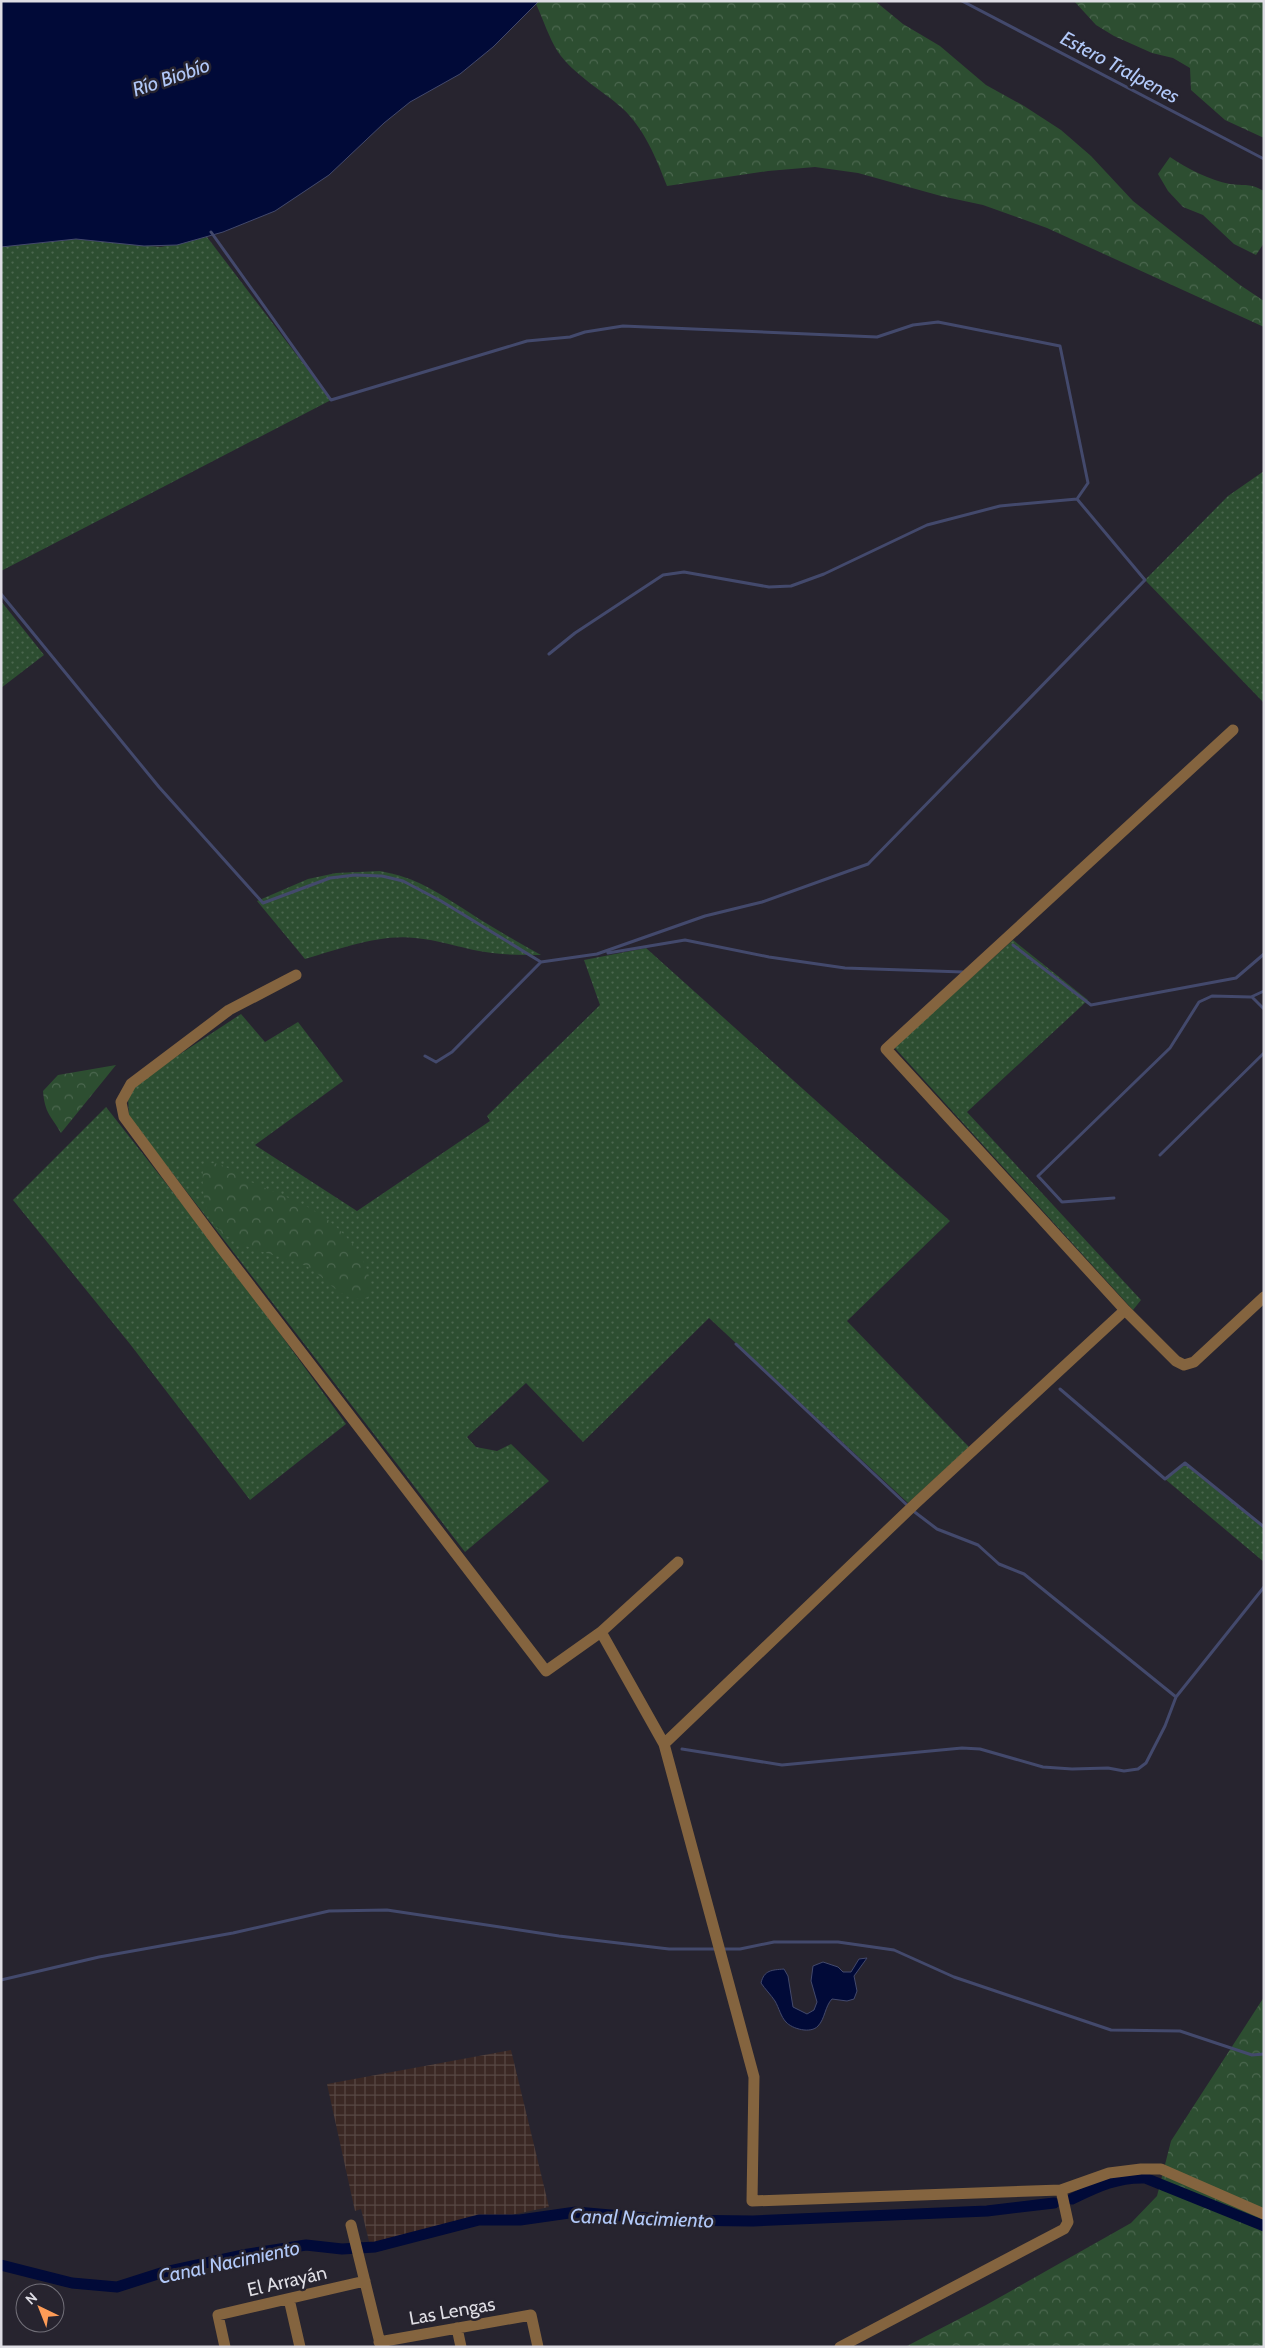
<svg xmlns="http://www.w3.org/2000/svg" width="1265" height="2348" viewBox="0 0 1265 2348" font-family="Cabin,sans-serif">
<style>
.industrial{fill:url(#industrial-grid)}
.grass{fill:url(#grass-dots)}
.forest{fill:url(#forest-crowns)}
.water{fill:#010a38;stroke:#43496c}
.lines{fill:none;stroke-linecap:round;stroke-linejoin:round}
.stream{stroke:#43496c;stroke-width:3}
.canal{stroke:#010a38;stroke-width:11}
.minor{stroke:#84643f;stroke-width:11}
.labels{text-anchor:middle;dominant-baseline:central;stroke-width:5;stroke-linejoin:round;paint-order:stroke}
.street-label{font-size:19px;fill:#dedde4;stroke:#27242f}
.water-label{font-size:20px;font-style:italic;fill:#b1c8f8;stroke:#27242f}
</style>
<defs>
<pattern id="industrial-grid" width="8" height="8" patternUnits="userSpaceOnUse" patternTransform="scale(1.25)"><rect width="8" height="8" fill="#3b2824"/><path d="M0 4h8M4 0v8" fill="none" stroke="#574744"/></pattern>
<pattern id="grass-dots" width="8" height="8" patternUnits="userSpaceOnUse" patternTransform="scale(1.25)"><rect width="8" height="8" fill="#2d4e31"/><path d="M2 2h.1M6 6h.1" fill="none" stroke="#4b674f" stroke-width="1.8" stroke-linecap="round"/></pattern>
<pattern id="forest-crowns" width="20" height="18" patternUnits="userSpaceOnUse" patternTransform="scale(1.25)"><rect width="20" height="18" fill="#2d4e31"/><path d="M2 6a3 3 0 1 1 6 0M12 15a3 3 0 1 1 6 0" fill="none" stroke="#4b674f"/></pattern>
</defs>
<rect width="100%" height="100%" fill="#27242f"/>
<path class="industrial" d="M 511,2050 L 549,2207 L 370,2245 L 361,2209 L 355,2211 L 327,2084 Z"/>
<path class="grass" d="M 207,237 L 331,400 L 1,571 L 1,247 L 76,239 L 161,247 Z
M 1264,471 L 1264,703 L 1145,580 L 1228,496 Z
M 1,601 L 44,655 L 1,688 Z
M 380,871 C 418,878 435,891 467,911 C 491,927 516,941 541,955 C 520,955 500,955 479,951 C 458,947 438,940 415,938 C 379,934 340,949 305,959 L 257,901 L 308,879 L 336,873 Z
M 1013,940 L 1088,1000 L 967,1112 L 1141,1300 L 1133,1310 L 894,1047 Z
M 646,948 L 950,1221 L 847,1321 L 969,1447 L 908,1503 L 709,1318 L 583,1442 L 526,1383 L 467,1437 L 476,1447 L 497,1451 L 511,1444 L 549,1481 L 465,1552 L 129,1117 L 128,1097 L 139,1081 L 241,1014 L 265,1042 L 298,1022 L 343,1081 L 255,1145 L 357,1211 L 490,1121 L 487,1116 L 600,1005 L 584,960 Z
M 106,1107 L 224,1257 L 346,1424 L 250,1500 L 130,1344 L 13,1200 Z
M 1185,1463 L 1264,1527 L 1264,1562 L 1165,1479 Z"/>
<path class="forest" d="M 539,1 L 875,1 L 903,24 L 940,46 L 986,85 L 1024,106 L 1061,130 L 1091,156 L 1133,201 L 1240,285 L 1264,301 L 1264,327 L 1047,228 L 983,205 L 941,196 L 858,173 L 815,167 L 768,171 L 667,186 C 656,158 644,128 622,108 C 602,90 574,75 558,52 C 549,38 543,19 536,4 Z
M 1074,1 L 1264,1 L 1264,138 L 1225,120 L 1191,90 L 1190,68 L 1173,58 L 1152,53 L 1114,36 L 1096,25 Z
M 1170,157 C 1188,169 1209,180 1230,184 C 1245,186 1250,183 1264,191 L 1264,243 L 1256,255 L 1234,244 L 1203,215 L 1183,207 L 1168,191 L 1158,174 Z
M 116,1065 L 61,1133 C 50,1114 45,1114 43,1091 L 58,1075 Z
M 210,1163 C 226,1163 237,1175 251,1182 C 273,1192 296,1200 317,1212 C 342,1228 379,1266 368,1298 C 341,1304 328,1278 306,1266 C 294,1260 279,1257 266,1253 C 218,1238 200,1222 203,1169 Z
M 1264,1997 L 1264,2347 L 905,2347 L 986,2305 L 1131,2223 L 1157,2196 L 1171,2141 Z"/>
<path class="water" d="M 1,1 L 539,1 L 493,47 L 460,74 L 410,102 L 384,123 L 329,175 L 275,211 L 223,232 L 177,245 L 144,246 L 76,239 L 1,247 Z
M 867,1958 L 854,1976 L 857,1991 L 854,1999 L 847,2001 L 832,1999 C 825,2006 825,2019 818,2026 C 811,2034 792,2029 786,2022 C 781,2017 779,2008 775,2001 C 771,1995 765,1989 761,1983 C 764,1970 772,1970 784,1969 L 788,1976 L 793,2007 L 807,2014 L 814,2010 L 817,2002 L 811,1981 L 813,1966 L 823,1962 L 838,1967 L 843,1972 L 851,1972 L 859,1959 Z"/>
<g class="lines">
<path class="stream" d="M 962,1 L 1264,159
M 211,232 L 331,400 L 527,341 L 570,337 L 585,332 L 623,326 L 877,337 L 913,325 L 938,322 L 1060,346 L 1088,483 L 1077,499 L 1145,580 L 868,864 L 762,902 L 705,916 L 597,954
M 1,594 L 159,787 L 263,903 L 330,878 L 355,875 L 382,876 L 403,881 L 441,901 L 541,962 L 597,954
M 549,654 L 575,633 L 663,575 L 684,572 L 769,587 L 791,586 L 824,574 L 927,525 L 1000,506 L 1077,499
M 1013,945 L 1091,1005 L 1236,978 L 1264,954
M 608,953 L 685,940 L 769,957 L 845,968 L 963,972
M 1252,997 L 1264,1009
M 425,1056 L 436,1062 L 452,1052 L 541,962
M 1160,1155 L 1264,1053
M 1114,1198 L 1062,1202 L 1038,1176 L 1170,1048 L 1199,1002 L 1212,996 L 1251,997 L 1264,991
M 736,1344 L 908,1506
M 1060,1389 L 1165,1479 L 1185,1463 L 1264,1527
M 912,1510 L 937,1529 L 978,1545 L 999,1564 L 1024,1574 L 1176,1697 L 1264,1587
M 682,1749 L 782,1765 L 962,1748 L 980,1749 L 1043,1767 L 1072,1769 L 1108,1768 L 1124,1771 L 1138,1769 L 1146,1763 L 1165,1726 L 1176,1697
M 1,1980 L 99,1957 L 233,1933 L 329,1911 L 387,1910 L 559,1936 L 669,1949 L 740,1949 L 774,1942 L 838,1942 L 894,1950 L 954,1977 L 1111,2030 L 1180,2031 L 1252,2055 L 1264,2054"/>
<path class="canal" d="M 1072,2199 C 1097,2187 1117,2177 1145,2178 L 1264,2226
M 1,2265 L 72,2283 L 117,2287 L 164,2272 L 242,2255 L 306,2245 L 342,2249 L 375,2247 L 479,2220 L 520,2220 L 576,2212 L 668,2220 L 753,2221 L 987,2211 L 1054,2203"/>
<path class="minor" d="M 1233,730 L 886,1049 L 1125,1310 L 916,1503 L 664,1744 L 754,2077 L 752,2201 L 1061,2190 L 1109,2173 L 1141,2169 L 1161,2169 L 1264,2214
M 296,975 L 229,1010 L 131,1084 L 121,1102 L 124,1117 L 222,1249 L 546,1671 L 601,1632
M 1125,1310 L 1176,1361 L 1184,1365 L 1194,1362 L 1264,1297
M 664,1744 L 601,1632 L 678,1562
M 351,2225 L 381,2347
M 289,2299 L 300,2347
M 457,2328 L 461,2347
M 379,2342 L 531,2315 L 538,2347
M 225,2347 L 218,2315 L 365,2281
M 840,2347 L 1064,2229 L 1068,2222 L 1061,2190"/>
</g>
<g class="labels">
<g class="street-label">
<text transform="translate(287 2281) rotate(-13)">El Arrayán</text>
<text transform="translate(452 2311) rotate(-10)">Las Lengas</text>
</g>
<g class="water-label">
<text transform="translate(1120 67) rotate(28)">Estero Tralpenes</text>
<text transform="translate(171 77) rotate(-19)">Río Biobío</text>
<text transform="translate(642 2218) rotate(2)">Canal Nacimiento</text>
<text transform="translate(229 2262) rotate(-12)">Canal Nacimiento</text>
</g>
</g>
<rect width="1265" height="2348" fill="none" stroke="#dedde4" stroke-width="5"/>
<g transform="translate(40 2308) rotate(317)"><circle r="24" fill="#27242f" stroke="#706e77"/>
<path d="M0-4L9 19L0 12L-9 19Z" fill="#fe9c57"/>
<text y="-8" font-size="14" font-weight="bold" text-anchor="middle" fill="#dedde4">N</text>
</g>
</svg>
